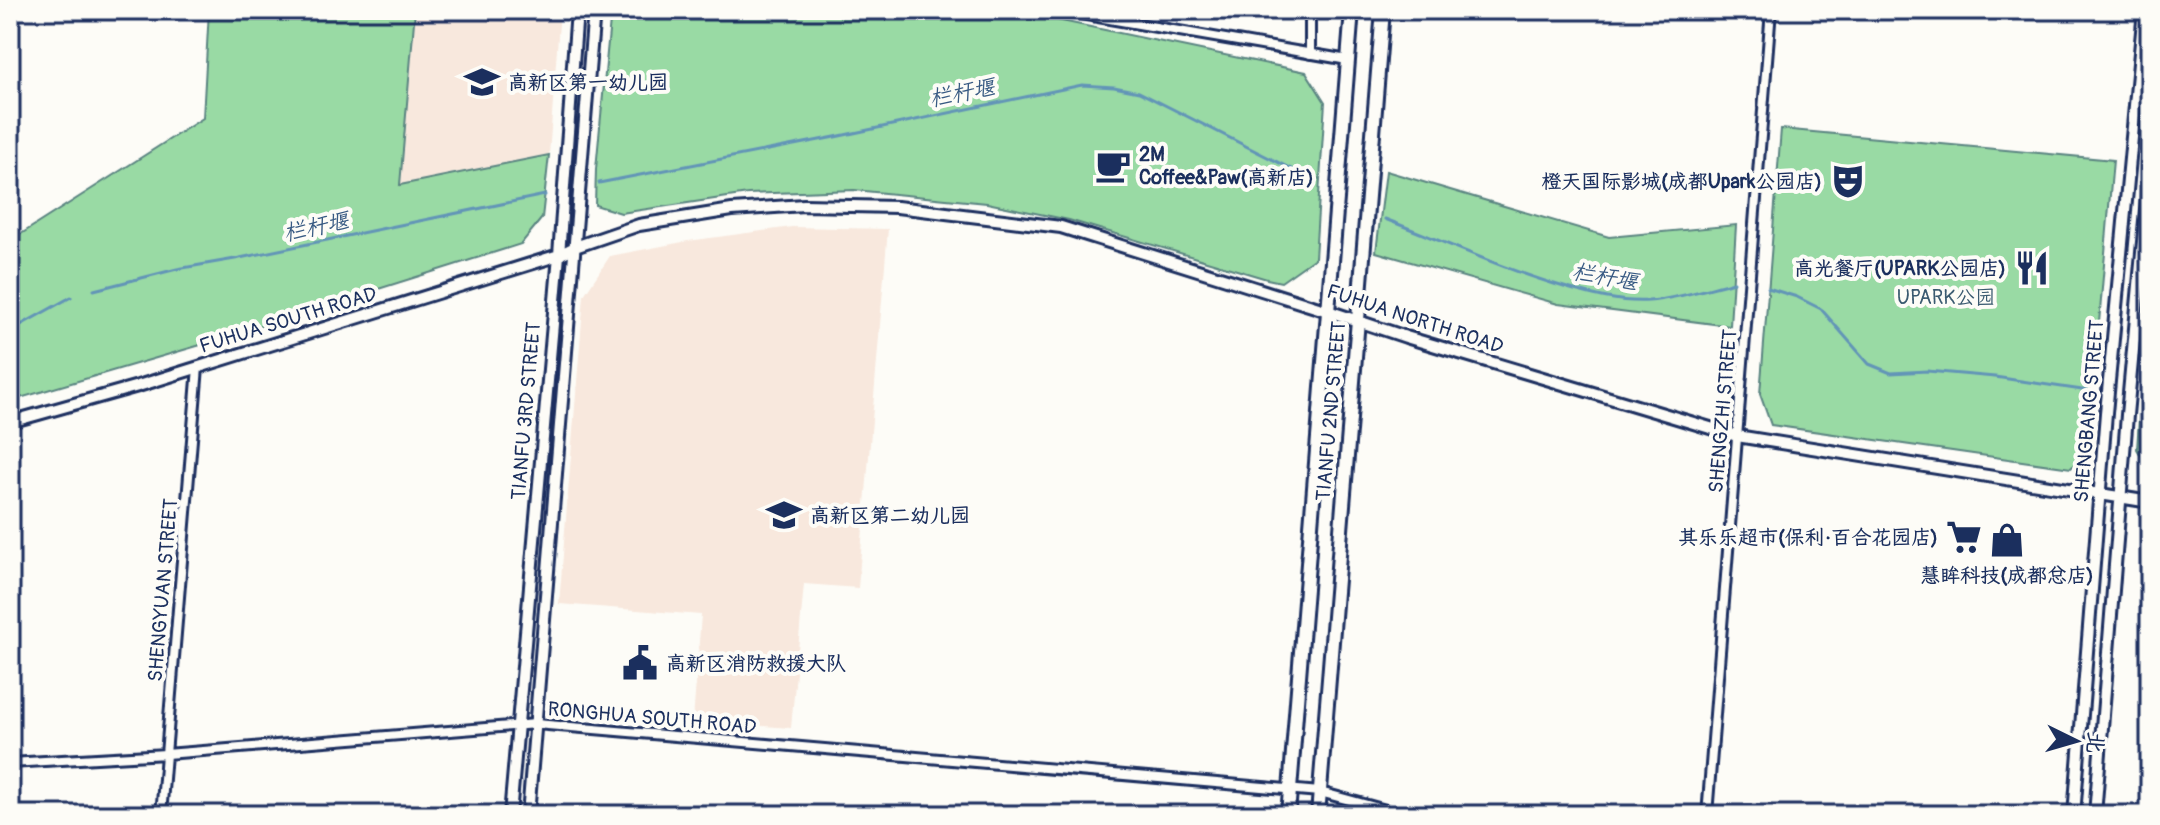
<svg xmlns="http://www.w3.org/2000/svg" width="2160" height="825" viewBox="0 0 2160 825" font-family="Pangolin,'LXGW WenKai TC',sans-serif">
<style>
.built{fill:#f8e8dd}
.green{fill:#99daa4;stroke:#5a8481;stroke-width:2}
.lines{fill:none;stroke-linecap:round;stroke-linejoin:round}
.stream{stroke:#6295b7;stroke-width:3}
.minor-casing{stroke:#1b2f5e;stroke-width:14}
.tertiary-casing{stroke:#1b2f5e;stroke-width:16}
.secondary-casing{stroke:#1b2f5e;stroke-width:18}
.minor{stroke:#fdfcf7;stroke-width:8}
.tertiary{stroke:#fdfcf7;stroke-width:10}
.secondary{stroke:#fdfcf7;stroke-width:12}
.labels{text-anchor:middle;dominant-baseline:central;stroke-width:8;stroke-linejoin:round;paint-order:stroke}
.poi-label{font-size:20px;font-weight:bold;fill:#1b2f5e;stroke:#fdfcf7;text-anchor:start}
.park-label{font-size:20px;fill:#3a5a70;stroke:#fdfcf7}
.street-label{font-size:20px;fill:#1b2f5e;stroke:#fdfcf7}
.water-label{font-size:22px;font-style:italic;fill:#385a83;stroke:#fdfcf7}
</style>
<rect width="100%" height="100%" fill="#fdfcf7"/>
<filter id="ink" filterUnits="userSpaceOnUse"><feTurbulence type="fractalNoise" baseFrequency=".0125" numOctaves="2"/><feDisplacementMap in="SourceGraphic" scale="16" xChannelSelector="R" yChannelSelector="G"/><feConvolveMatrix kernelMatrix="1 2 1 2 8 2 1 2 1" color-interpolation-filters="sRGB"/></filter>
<g filter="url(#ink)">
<path class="built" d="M 415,10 L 560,10 L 549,155 L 400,185 Z
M 792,227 L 888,229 L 858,588 L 804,584 L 791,728 L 693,721 L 701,615 L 559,604 L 584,295 L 610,256 L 688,241 Z"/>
<path class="green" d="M 209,10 L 415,10 L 400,185 L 549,155 L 542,218 L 521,244 L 204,344 L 10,401 L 10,241 L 203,118 Z
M 611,10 L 1009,10 L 1306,72 L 1325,102 L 1315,258 L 1281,282 L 1267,279 L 1069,220 L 987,203 L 854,190 L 748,194 L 621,213 L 595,205 L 596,169 Z
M 1781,129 L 2113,160 L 2088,451 L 2071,468 L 1771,425 L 1760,394 Z
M 1386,171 L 1609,237 L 1736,225 L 1730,326 L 1558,304 L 1376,252 Z
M 2150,344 L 2150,470 L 2137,449 L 2144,347 Z"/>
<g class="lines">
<path class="stream" d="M 599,183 L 835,137 L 1082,85 L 1114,87 L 1139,92 L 1315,181
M 1385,219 C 1445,242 1503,269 1564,287 C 1592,295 1620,303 1649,301 C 1677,299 1706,289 1734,282
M 1768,288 L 1797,297 L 1821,309 L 1869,364 L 1891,373 L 1927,371 L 1995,377 L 2089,391
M 94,290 L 177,269 L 235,259 L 545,195
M 10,331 L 71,297
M 2146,399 L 2150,400"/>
<g class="minor-casing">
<path id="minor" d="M 1057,10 L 1348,60
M 1310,10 L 1310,54
M 10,763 L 166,754 L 536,724 L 1320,792 L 1404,815
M 161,815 L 198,367
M 1707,815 L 1771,10"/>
</g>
<g class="tertiary-casing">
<path id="tertiary" d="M 10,422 L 138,386 L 559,255 L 575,247 L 639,225 L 732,210 L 804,205 L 897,207 L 1061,227 L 1328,311 L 1406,337 L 1737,436 L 2150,502
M 510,815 L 559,255 L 577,10
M 528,815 L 594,10
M 2074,815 L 2106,413 L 2144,10
M 2095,815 L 2127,415 L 2150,166"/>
</g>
<g class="secondary-casing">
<path id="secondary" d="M 1288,815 L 1352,10
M 1318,815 L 1383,10"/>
</g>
<use href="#minor" class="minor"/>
<use href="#tertiary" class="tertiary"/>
<use href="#secondary" class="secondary"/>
</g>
</g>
<defs>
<g id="school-bare" transform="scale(2.76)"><path d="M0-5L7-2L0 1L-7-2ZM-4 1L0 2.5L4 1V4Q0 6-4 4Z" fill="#1b2f5e" stroke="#fdfcf7" stroke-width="2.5" paint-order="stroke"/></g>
<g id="cafe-bare" transform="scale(2.76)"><path d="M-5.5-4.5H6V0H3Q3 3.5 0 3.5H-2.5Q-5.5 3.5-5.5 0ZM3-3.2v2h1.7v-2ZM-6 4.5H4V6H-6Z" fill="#1b2f5e" stroke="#fdfcf7" stroke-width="2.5" paint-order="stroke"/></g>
<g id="theatre-bare" transform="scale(2.76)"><path d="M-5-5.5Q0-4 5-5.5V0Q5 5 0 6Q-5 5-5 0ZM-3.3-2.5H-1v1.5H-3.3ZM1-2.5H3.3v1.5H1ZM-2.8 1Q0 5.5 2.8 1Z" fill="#1b2f5e" stroke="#fdfcf7" stroke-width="2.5" paint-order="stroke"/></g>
<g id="restaurant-bare" transform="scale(2.76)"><path d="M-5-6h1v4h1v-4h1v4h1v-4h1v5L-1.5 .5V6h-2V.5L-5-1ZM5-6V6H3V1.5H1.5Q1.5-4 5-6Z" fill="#1b2f5e" stroke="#fdfcf7" stroke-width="2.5" paint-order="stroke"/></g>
<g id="supermarket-bare" transform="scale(2.76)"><path d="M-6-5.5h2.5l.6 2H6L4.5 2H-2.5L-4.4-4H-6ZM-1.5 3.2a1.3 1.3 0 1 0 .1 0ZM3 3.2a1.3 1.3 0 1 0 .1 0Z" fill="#1b2f5e" stroke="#fdfcf7" stroke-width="2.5" paint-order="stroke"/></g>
<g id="shop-bare" transform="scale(2.76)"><path d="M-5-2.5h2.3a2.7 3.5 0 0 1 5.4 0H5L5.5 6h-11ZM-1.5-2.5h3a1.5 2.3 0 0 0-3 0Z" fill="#1b2f5e" stroke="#fdfcf7" stroke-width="2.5" paint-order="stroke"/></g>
<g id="civic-bare" transform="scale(2.76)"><path d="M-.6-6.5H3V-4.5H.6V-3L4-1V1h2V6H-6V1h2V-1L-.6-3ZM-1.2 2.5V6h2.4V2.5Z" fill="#1b2f5e" stroke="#fdfcf7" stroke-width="2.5" paint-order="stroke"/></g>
</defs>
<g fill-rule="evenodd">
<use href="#school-bare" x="482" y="82"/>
<use href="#cafe-bare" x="1113" y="166"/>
<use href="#theatre-bare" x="1848" y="181"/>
<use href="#restaurant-bare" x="2032" y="268"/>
<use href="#school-bare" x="784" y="515"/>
<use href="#supermarket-bare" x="1964" y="537"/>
<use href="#shop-bare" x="2007" y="540"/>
<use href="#civic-bare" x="640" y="663"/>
</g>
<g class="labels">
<g class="poi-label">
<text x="508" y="82">高新区第一幼儿园</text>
<text x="1139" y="154">2M<tspan x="1139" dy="23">Coffee&amp;Paw(高新店)</tspan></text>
<text x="1822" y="181" text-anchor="end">橙天国际影城(成都Upark公园店)</text>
<text x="2006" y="268" text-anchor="end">高光餐厅(UPARK公园店)</text>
<text x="810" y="515">高新区第二幼儿园</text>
<text x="1938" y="537" text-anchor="end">其乐乐超市(保利·百合花园店)</text>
<text x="2007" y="575" text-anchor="middle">慧眸科技(成都总店)</text>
<text x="666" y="663">高新区消防救援大队</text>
</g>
<g class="park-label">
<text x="1946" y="297">UPARK公园</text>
</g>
<g class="street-label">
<text transform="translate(1415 319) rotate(18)">FUHUA NORTH ROAD</text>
<text transform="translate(288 320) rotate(-17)">FUHUA SOUTH ROAD</text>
<text transform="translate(526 411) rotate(-85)">TIANFU 3RD STREET</text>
<text transform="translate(1331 411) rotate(-85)">TIANFU 2ND STREET</text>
<text transform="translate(1723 411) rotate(-85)">SHENGZHI STREET</text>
<text transform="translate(2089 411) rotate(-85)">SHENGBANG STREET</text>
<text transform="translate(163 590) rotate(-85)">SHENGYUAN STREET</text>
<text transform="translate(652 718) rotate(5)">RONGHUA SOUTH ROAD</text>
</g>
<g class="water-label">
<text transform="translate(962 93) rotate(-11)">栏杆堰</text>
<text transform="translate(316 227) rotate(-12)">栏杆堰</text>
<text transform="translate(1605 277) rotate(10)">栏杆堰</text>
</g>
</g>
<rect width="2160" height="825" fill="none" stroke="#fdfcf7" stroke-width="40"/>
<rect x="20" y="20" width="2120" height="785" fill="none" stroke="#1b2f5e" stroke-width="3" filter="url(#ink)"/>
<g transform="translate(2076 741) rotate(95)" stroke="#fdfcf7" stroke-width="6" paint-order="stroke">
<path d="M0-6L14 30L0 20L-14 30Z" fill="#1b2f5e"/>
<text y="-12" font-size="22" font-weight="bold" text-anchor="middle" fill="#1b2f5e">北</text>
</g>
</svg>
